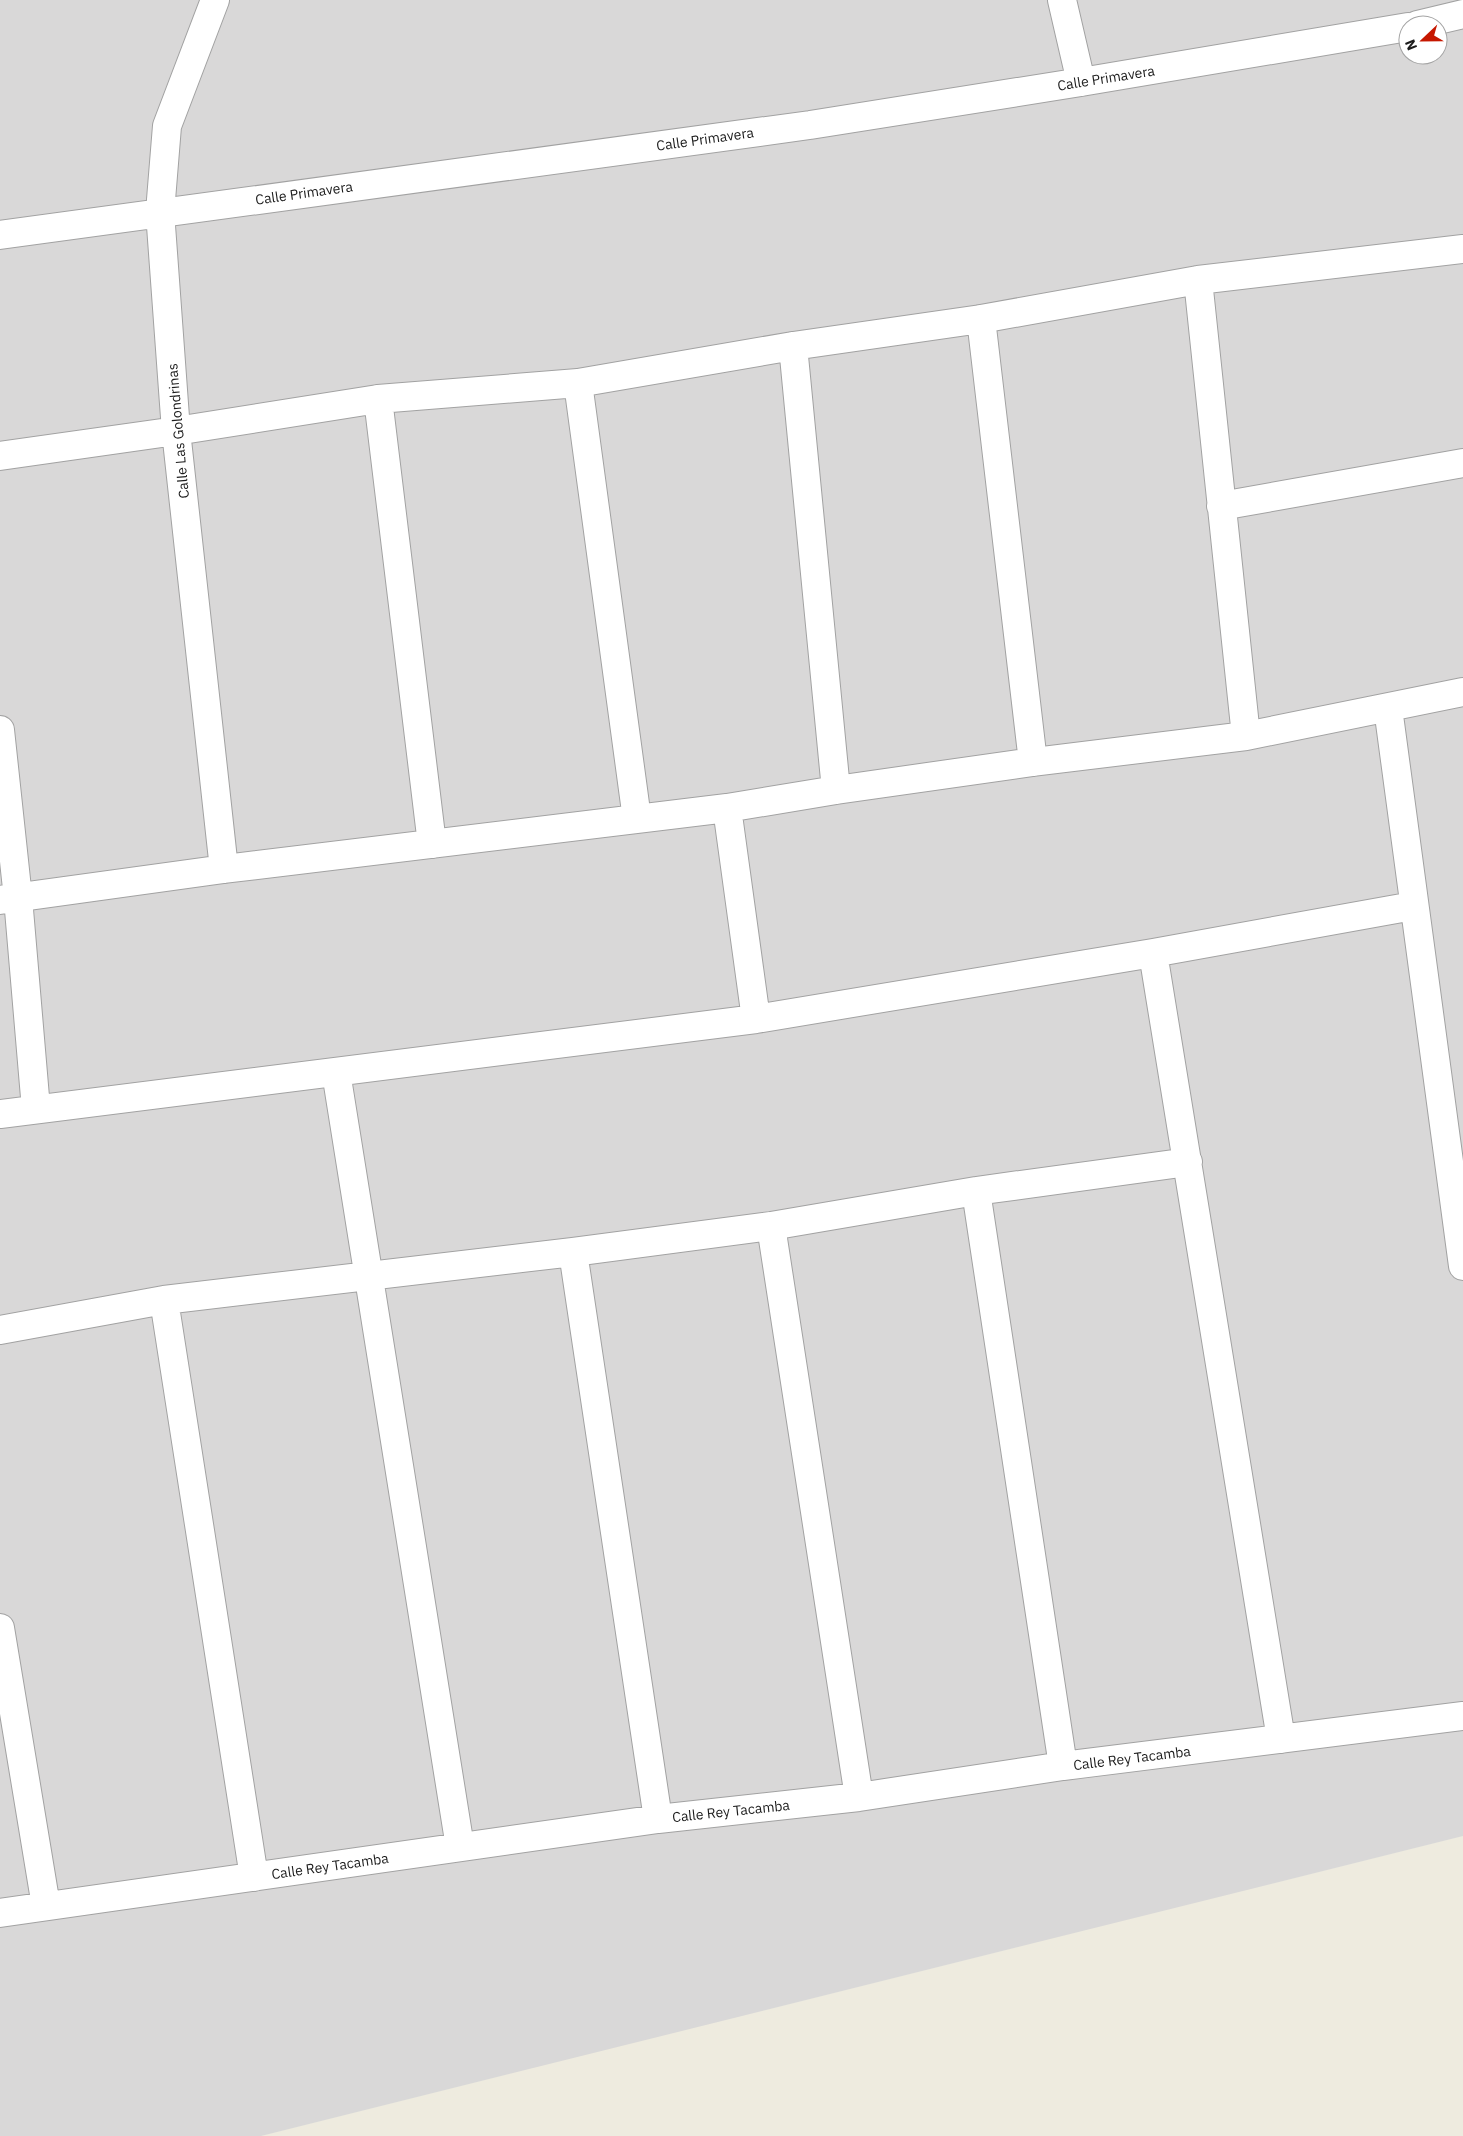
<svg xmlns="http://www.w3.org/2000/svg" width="1463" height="2136" viewBox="0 0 1463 2136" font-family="'IBM Plex Sans',sans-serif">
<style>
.residential{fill:#d9d8d8;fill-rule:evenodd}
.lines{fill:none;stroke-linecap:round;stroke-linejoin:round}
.minor-casing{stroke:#a2a2a2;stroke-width:30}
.minor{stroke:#fff;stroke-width:28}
.labels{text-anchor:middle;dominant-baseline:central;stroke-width:4;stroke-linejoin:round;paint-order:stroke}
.street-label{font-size:14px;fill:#1b1b1b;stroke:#fff}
</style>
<rect width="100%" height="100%" fill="#eeebdf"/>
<path class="residential" d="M 0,0 L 1463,0 L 1463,1836 L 261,2136 L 0,2136 ZM 1408,25 L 1438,25 L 1438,55 L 1408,55 Z"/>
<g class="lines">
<g class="minor-casing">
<path id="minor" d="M 215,0 L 167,126 L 160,212 L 176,431 L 224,869
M 1062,0 L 1081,82
M 1417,25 L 1463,14
M 0,235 L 810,125 L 1081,82 L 1408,27
M 1198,280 L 1246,736
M 981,319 L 1033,762
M 793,346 L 836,790
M 578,383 L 637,819
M 378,399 L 432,844
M 0,456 L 176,431 L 378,399 L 578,383 L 793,346 L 981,319 L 1198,280 L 1463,249
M 1221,506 L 1463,463
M 1388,708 L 1463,1266
M 0,730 L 18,898 L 36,1109
M 727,808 L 756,1019
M 0,900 L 224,869 L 727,808 L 836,790 L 1033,762 L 1246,736 L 1463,692
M 1153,953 L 1281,1739
M 336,1072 L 460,1847
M 0,1114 L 756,1019 L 1153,953 L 1413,906
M 976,1191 L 1063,1766
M 771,1226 L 859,1797
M 573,1252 L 658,1819
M 164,1300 L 254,1877
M 0,1330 L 164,1300 L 573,1252 L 771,1226 L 976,1191 L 1188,1162
M 0,1628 L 46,1906
M 0,1913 L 658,1819 L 859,1797 L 1063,1766 L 1463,1716"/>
</g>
<use href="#minor" class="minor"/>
</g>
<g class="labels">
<g class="street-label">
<text transform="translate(1106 78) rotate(-9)">Calle Primavera</text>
<text transform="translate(705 139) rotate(-8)">Calle Primavera</text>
<text transform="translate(304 193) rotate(-8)">Calle Primavera</text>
<text transform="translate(178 431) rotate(-95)">Calle Las Golondrinas</text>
<text transform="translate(1132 1758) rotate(-7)">Calle Rey Tacamba</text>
<text transform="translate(731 1811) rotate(-6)">Calle Rey Tacamba</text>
<text transform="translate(330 1866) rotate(-8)">Calle Rey Tacamba</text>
</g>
</g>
<g transform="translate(1423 40) rotate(248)"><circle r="24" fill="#ffffff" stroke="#a4a4a4"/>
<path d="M0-4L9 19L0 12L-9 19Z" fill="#c61700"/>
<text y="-8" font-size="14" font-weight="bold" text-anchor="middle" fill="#1b1b1b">N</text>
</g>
</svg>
